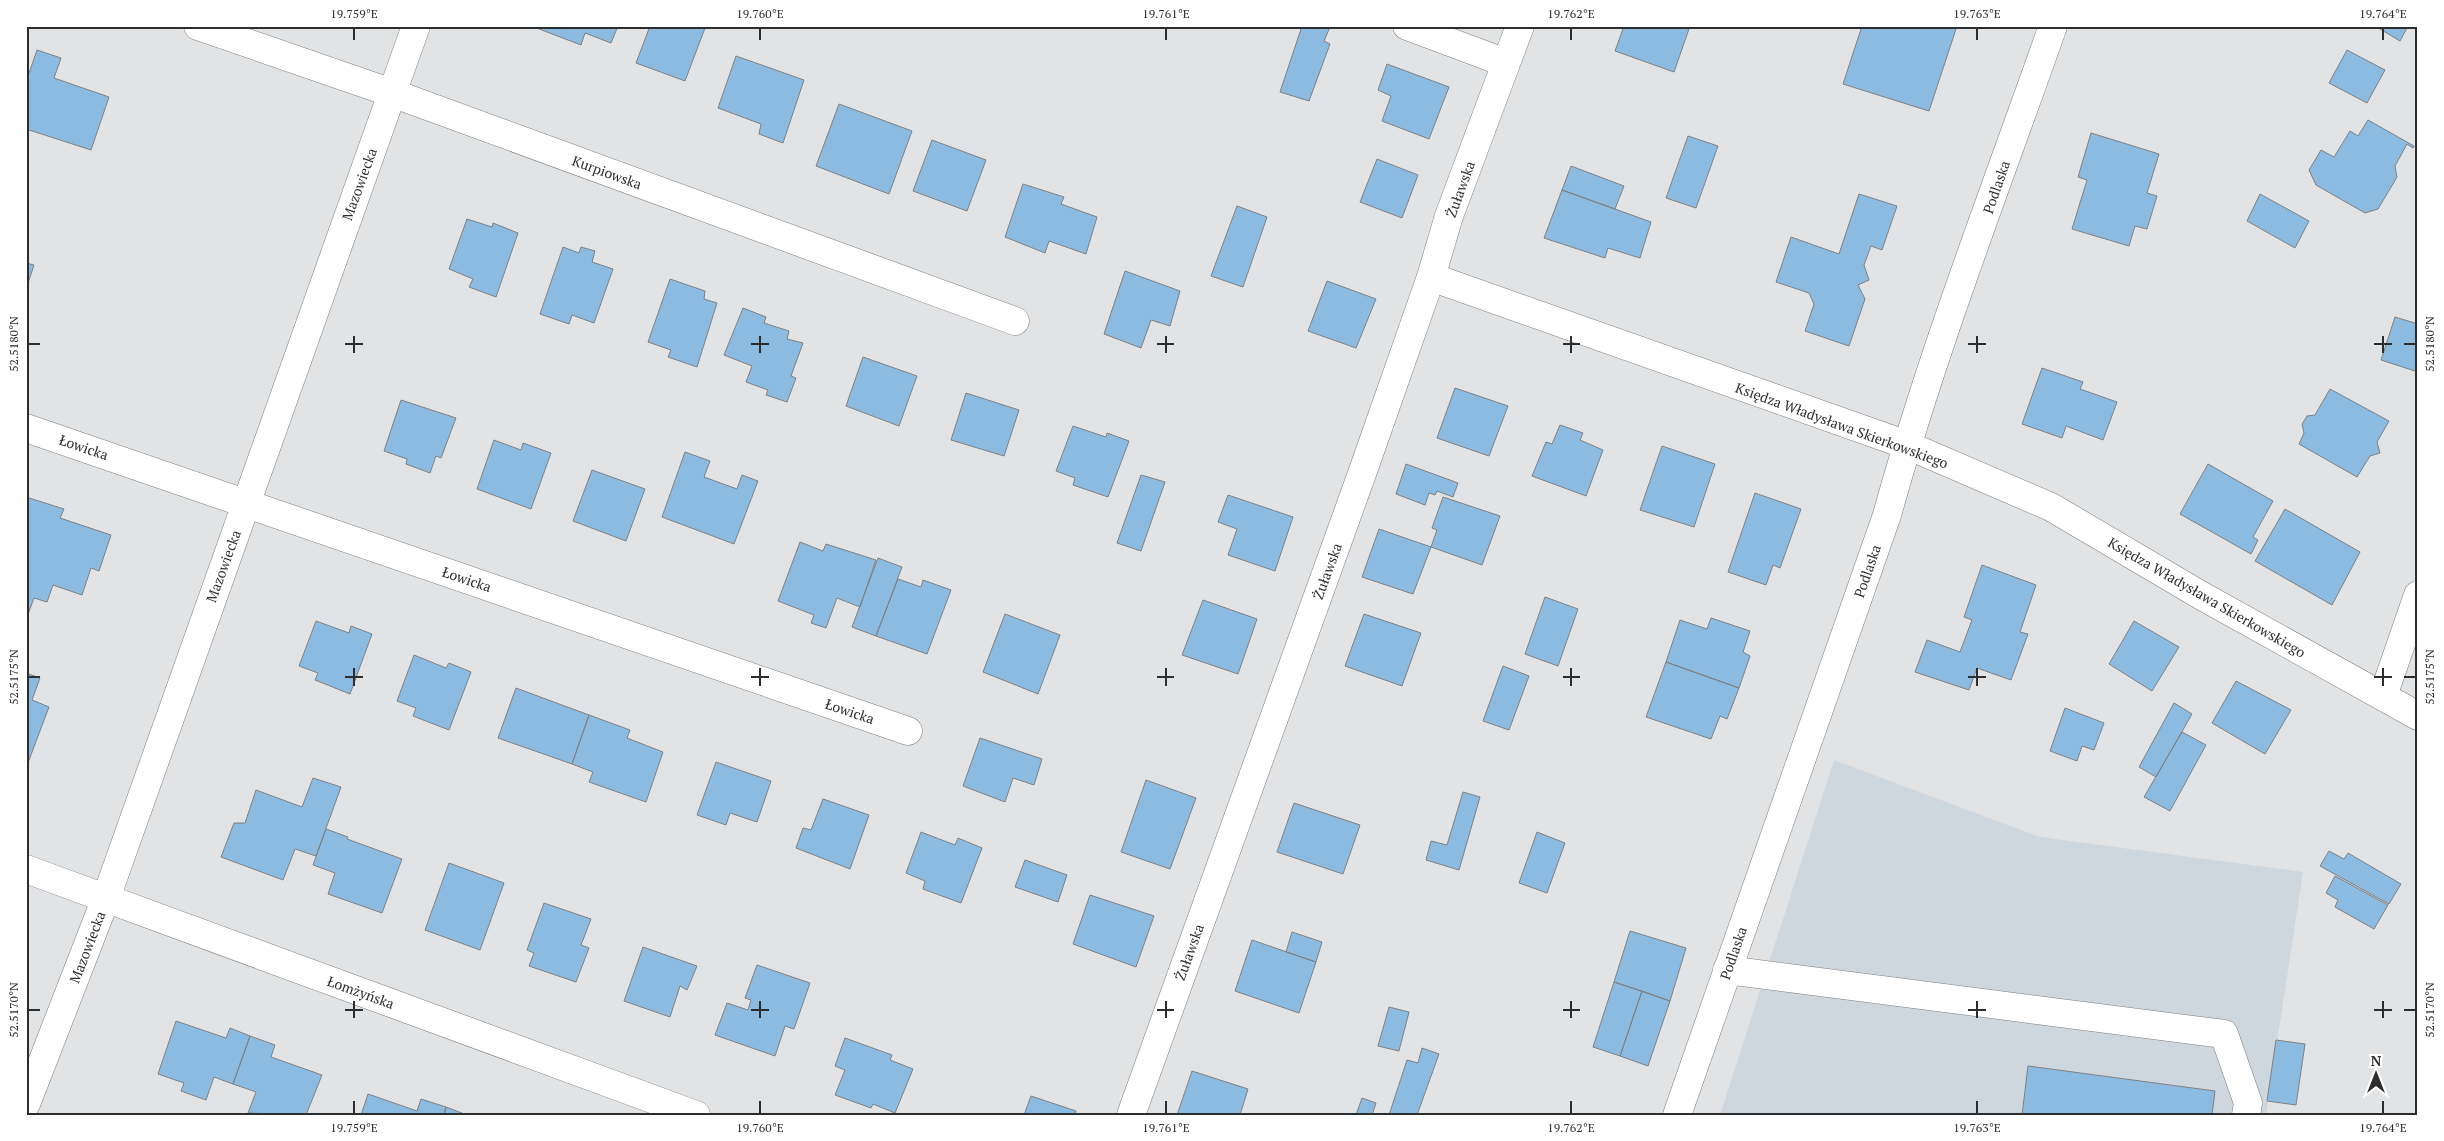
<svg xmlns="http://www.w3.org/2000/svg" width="2444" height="1141" viewBox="0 0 2444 1141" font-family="'PT Serif',serif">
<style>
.built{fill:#cfd7de}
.building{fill:#8cbbe2;stroke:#7f8081}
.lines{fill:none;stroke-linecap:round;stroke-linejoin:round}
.minor-casing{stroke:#7d7e7f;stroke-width:29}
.minor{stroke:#fff;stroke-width:28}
.ticks{fill:none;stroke:#2c2d2e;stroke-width:2}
.labels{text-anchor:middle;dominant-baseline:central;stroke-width:4.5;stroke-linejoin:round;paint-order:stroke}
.street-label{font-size:14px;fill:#2c2d2e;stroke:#fff}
.neatline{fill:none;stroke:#2c2d2e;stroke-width:2}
.ticks-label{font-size:12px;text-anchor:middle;fill:#2c2d2e}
</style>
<rect width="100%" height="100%" fill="#e2e3e5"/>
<path class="built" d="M 1834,760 L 2040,837 L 2303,872 L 2266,1115 L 1720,1115 Z"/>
<path class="building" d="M 618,26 L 611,43 L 585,33 L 581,45 L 534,27 Z
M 650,26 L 705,28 L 685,81 L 636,63 Z
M 1302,26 L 1330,27 L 1324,41 L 1330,44 L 1309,101 L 1280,92 Z
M 1624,26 L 1690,26 L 1674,72 L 1615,51 Z
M 1862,26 L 1957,26 L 1929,111 L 1843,84 Z
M 2375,26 L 2408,26 L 2400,41 Z
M 37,50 L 61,58 L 54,78 L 109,97 L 91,150 L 26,129 L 26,82 Z
M 2347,50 L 2385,70 L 2367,103 L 2329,83 Z
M 736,56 L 804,80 L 783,143 L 759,134 L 761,124 L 718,108 Z
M 1387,64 L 1449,87 L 1429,139 L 1382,121 L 1391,96 L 1378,90 Z
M 839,104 L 912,131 L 889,194 L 816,166 Z
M 2368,120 L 2414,146 L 2413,148 L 2407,144 L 2395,166 L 2397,177 L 2378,209 L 2365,213 L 2316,185 L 2309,170 L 2321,150 L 2334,157 L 2350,131 L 2358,136 Z
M 2091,133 L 2159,154 L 2147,193 L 2157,196 L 2147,229 L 2135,226 L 2129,246 L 2072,229 L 2087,180 L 2078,177 Z
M 1688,136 L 1718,146 L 1696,208 L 1666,198 Z
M 932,140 L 986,160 L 967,211 L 913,191 Z
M 1377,159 L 1418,175 L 1402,218 L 1360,202 Z
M 1571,166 L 1624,186 L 1615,209 L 1562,190 Z
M 1023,184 L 1064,197 L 1061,204 L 1097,217 L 1086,254 L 1049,241 L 1045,253 L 1005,237 Z
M 1562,190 L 1651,222 L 1640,258 L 1608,248 L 1605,258 L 1544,238 Z
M 1859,194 L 1897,206 L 1882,250 L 1871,246 L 1864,265 L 1869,280 L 1858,285 L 1865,299 L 1849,346 L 1805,331 L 1814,304 L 1809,293 L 1776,282 L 1791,237 L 1839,254 Z
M 2260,194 L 2309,221 L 2295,248 L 2247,221 Z
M 1237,206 L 1267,217 L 1243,287 L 1211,276 Z
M 467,219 L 492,227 L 493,223 L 518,233 L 496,297 L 469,287 L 473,279 L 449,269 Z
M 563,247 L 579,253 L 581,247 L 595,251 L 592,262 L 613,269 L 594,323 L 572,315 L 569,324 L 540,314 Z
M 26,263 L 34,265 L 26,289 Z
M 1125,271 L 1180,291 L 1170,326 L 1151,320 L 1141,348 L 1104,334 Z
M 670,279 L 705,291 L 704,299 L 717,303 L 697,367 L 668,357 L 671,350 L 648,342 Z
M 1327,281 L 1376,299 L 1356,348 L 1308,331 Z
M 743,308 L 766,317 L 764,323 L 789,331 L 787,339 L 803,343 L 791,376 L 796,378 L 787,402 L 766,395 L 768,390 L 746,382 L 752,366 L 724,355 Z
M 2395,317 L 2418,324 L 2418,372 L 2381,360 Z
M 863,357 L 917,376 L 899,426 L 846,406 Z
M 2042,368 L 2083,382 L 2080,389 L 2117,402 L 2103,440 L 2066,426 L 2062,438 L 2022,424 Z
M 1455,388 L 1508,406 L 1489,456 L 1437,438 Z
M 2330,389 L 2389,421 L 2377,442 L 2380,453 L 2370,456 L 2357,477 L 2299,444 L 2304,433 L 2302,424 L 2307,416 L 2315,415 Z
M 966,393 L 1019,410 L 1004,456 L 951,440 Z
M 401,400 L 456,418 L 441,458 L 436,456 L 430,473 L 406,464 L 407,459 L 384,451 Z
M 1560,425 L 1583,433 L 1580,440 L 1603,450 L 1586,496 L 1532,476 L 1546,442 L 1552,444 Z
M 1073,426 L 1106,437 L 1107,433 L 1129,441 L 1108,497 L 1073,485 L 1075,478 L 1056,471 Z
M 494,440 L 521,450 L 523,443 L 551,453 L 531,509 L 477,489 Z
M 1662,446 L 1715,464 L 1694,527 L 1640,510 Z
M 685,452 L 710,461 L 704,477 L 737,489 L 742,475 L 758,481 L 734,544 L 662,517 Z
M 1406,464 L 1458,483 L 1453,497 L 1437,491 L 1435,495 L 1429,493 L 1425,505 L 1396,494 Z
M 2208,464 L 2273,501 L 2253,537 L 2258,540 L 2251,554 L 2180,514 Z
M 592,470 L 645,489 L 626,541 L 573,521 Z
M 1141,475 L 1165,482 L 1141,551 L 1117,543 Z
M 1755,493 L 1801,509 L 1780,568 L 1773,565 L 1766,585 L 1728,572 Z
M 1228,495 L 1293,517 L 1275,571 L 1228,555 L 1237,529 L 1218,522 Z
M 26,497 L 64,509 L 60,518 L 111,535 L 99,571 L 91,568 L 82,595 L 53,585 L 47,602 L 34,598 L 27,617 Z
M 1443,497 L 1500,516 L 1482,565 L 1431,547 L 1437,530 L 1432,528 Z
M 2285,509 L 2360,552 L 2332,605 L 2255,561 Z
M 1379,529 L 1431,547 L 1413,594 L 1362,577 Z
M 800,542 L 823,551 L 826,544 L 876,560 L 860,607 L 837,598 L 826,628 L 811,623 L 814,615 L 778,601 Z
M 878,558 L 902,567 L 876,636 L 852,627 Z
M 1982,565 L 2036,585 L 2020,632 L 2028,634 L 2011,680 L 1977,668 L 1969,690 L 1915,672 L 1927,640 L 1960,652 L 1972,620 L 1964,617 Z
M 898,579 L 921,587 L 923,580 L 951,590 L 927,654 L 876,636 Z
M 1545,597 L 1578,609 L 1558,666 L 1525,654 Z
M 1203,600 L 1257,619 L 1238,674 L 1182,655 Z
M 1005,614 L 1060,635 L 1038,694 L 983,672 Z
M 1364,614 L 1421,633 L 1402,686 L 1345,666 Z
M 1711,618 L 1750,631 L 1743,652 L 1750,656 L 1739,688 L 1666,662 L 1680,620 L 1707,629 Z
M 316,621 L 349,633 L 351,626 L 372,634 L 350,694 L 315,680 L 318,673 L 299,666 Z
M 2134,621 L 2179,647 L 2152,691 L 2109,664 Z
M 414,655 L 446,668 L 449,663 L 471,672 L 449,730 L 413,716 L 416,708 L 397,701 Z
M 1666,662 L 1739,688 L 1727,719 L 1720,716 L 1711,739 L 1646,717 Z
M 1503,666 L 1529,676 L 1509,730 L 1483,721 Z
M 26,673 L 40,678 L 32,700 L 49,707 L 26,768 Z
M 2236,681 L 2291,710 L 2265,754 L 2212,723 Z
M 516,688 L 589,715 L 572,764 L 498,738 Z
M 2174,703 L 2192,714 L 2156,777 L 2139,767 Z
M 2065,708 L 2104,723 L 2094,750 L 2082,746 L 2077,761 L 2050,751 Z
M 589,715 L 630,730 L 627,738 L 663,752 L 646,802 L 589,782 L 593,772 L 572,764 Z
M 2182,732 L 2206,745 L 2170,811 L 2144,797 Z
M 980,738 L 1042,759 L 1034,785 L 1013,778 L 1005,802 L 963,786 Z
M 716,762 L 771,781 L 757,822 L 730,813 L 726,825 L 697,815 Z
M 313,778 L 341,787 L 316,856 L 295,849 L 283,880 L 221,857 L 234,823 L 245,823 L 256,790 L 302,807 Z
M 1146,780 L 1196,798 L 1170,869 L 1121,852 Z
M 1463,792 L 1480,797 L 1459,870 L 1426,860 L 1431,841 L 1447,845 Z
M 823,799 L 869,815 L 850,869 L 796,848 L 803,828 L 811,830 Z
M 1294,803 L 1360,825 L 1343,874 L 1277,852 Z
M 326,829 L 348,837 L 347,839 L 402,859 L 382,913 L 328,894 L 335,873 L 313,865 Z
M 921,832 L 955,845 L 958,838 L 982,848 L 961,903 L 923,889 L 925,881 L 906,873 Z
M 1537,832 L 1565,843 L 1547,893 L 1519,883 Z
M 2329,851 L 2344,859 L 2348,853 L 2401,884 L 2389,904 L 2320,866 Z
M 1025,860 L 1067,875 L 1058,902 L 1015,887 Z
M 449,863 L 504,883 L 480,950 L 425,930 Z
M 2335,876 L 2388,905 L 2374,929 L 2335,907 L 2338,900 L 2326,893 Z
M 1090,895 L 1154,916 L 1136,967 L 1073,944 Z
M 544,903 L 591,919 L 581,945 L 589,948 L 576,982 L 529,966 L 534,953 L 527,950 Z
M 1630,931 L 1686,948 L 1670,1001 L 1614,982 Z
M 1292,932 L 1322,942 L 1316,962 L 1286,952 Z
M 1252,940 L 1316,962 L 1299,1013 L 1235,991 Z
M 643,947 L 697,966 L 687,990 L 680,986 L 670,1017 L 624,1001 Z
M 757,965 L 810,983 L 794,1029 L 785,1026 L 775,1056 L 715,1035 L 727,1003 L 748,1010 L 751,1000 L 745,998 Z
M 1614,982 L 1642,991 L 1620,1056 L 1593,1047 Z
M 1642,991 L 1670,1001 L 1648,1066 L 1620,1056 Z
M 1389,1007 L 1409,1012 L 1399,1051 L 1378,1046 Z
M 176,1021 L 226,1038 L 230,1028 L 250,1036 L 233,1084 L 214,1077 L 206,1100 L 181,1091 L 184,1083 L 158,1074 Z
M 250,1036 L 275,1045 L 271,1057 L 322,1075 L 306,1115 L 248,1113 L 256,1092 L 233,1084 Z
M 845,1038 L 892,1055 L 890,1060 L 913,1069 L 895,1113 L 873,1104 L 871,1108 L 835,1095 L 845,1070 L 835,1066 Z
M 2276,1040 L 2305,1044 L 2296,1105 L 2267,1101 Z
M 1422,1048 L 1439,1054 L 1417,1115 L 1389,1115 L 1407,1060 L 1418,1063 Z
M 2028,1066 L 2215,1091 L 2212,1115 L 2022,1115 Z
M 1192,1071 L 1248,1089 L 1240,1115 L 1177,1115 Z
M 368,1094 L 417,1111 L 421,1099 L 446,1107 L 444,1115 L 361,1115 Z
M 1031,1096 L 1076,1111 L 1075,1115 L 1024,1115 Z
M 1362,1098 L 1376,1103 L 1372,1115 L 1356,1115 Z
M 446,1107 L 467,1115 L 444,1115 Z"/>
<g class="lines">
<g class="minor-casing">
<path id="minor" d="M 198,26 L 392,93 L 1015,321
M 1407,26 L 1506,63
M 1431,277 L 1907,445 L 2051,507 L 2202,596 L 2418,716
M 26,428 L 908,731
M 2383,696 L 2418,595
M 26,869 L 696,1115
M 1727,970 L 2224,1034 L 2248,1103 L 2246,1115
M 26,1104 L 106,898 L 416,26
M 1131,1115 L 1364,468 L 1431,277 L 1449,216 L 1520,26
M 1677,1115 L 1887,515 C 1933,349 1996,188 2053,26"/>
</g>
<use href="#minor" class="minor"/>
</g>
<path class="ticks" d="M 354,28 L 354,40M 760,28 L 760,40M 1166,28 L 1166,40M 1571,28 L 1571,40M 1977,28 L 1977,40M 2383,28 L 2383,40M 354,336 L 354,353M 760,336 L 760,353M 1166,336 L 1166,353M 1571,336 L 1571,353M 1977,336 L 1977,353M 2383,336 L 2383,353M 28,344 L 40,344M 345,344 L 363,344M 751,344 L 769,344M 1157,344 L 1174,344M 1563,344 L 1580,344M 1968,344 L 1986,344M 2374,344 L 2392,344M 2404,344 L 2416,344M 354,668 L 354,686M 760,668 L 760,686M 1166,668 L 1166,686M 1571,668 L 1571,686M 1977,668 L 1977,686M 2383,668 L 2383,686M 28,677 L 40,677M 345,677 L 363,677M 751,677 L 769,677M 1157,677 L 1174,677M 1563,677 L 1580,677M 1968,677 L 1986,677M 2374,677 L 2392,677M 2404,677 L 2416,677M 354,1001 L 354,1018M 760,1001 L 760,1018M 1166,1001 L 1166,1018M 1571,1001 L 1571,1018M 1977,1001 L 1977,1018M 2383,1001 L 2383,1018M 28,1010 L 40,1010M 345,1010 L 363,1010M 751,1010 L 769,1010M 1157,1010 L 1174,1010M 1563,1010 L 1580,1010M 1968,1010 L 1986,1010M 2374,1010 L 2392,1010M 2404,1010 L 2416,1010M 354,1101 L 354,1114M 760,1101 L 760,1114M 1166,1101 L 1166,1114M 1571,1101 L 1571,1114M 1977,1101 L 1977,1114M 2383,1101 L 2383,1114"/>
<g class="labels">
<g class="street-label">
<text transform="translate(607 172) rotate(20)">Kurpiowska</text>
<text transform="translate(359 184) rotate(-70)">Mazowiecka</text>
<text transform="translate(1996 187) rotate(-71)">Podlaska</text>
<text transform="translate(1460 189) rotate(-70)">Żuławska</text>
<text transform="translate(1842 425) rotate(20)">Księdza Władysława Skierkowskiego</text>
<text transform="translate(84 447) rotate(19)">Łowicka</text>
<text transform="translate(223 566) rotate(-70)">Mazowiecka</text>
<text transform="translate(1327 571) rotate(-70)">Żuławska</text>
<text transform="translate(1867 571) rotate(-71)">Podlaska</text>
<text transform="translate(467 579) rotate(19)">Łowicka</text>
<text transform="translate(2207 597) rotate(30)">Księdza Władysława Skierkowskiego</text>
<text transform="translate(850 711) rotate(19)">Łowicka</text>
<text transform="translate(87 947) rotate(-69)">Mazowiecka</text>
<text transform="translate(1189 952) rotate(-70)">Żuławska</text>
<text transform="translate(1733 953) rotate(-71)">Podlaska</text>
<text transform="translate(361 992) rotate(20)">Łomżyńska</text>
</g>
</g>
<rect width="2444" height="1141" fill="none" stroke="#ffffff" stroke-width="55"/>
<g transform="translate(2376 1074)" stroke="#ffffff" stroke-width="4" paint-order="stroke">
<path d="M0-4L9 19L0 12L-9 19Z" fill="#2c2d2e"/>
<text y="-8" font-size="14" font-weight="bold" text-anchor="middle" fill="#2c2d2e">N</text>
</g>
<rect x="28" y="28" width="2388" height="1086" class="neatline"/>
<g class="ticks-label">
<text x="354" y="18">19.759°E</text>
<text x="760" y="18">19.760°E</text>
<text x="1166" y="18">19.761°E</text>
<text x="1571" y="18">19.762°E</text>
<text x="1977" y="18">19.763°E</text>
<text x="2383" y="18">19.764°E</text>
<text transform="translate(14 344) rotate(-90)" y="4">52.5180°N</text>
<text transform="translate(2430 344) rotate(-90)" y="4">52.5180°N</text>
<text transform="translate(14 677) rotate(-90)" y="4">52.5175°N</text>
<text transform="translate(2430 677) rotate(-90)" y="4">52.5175°N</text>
<text transform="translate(14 1010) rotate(-90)" y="4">52.5170°N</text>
<text transform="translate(2430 1010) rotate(-90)" y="4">52.5170°N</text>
<text x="354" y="1132">19.759°E</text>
<text x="760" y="1132">19.760°E</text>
<text x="1166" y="1132">19.761°E</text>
<text x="1571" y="1132">19.762°E</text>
<text x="1977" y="1132">19.763°E</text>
<text x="2383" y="1132">19.764°E</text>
</g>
</svg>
